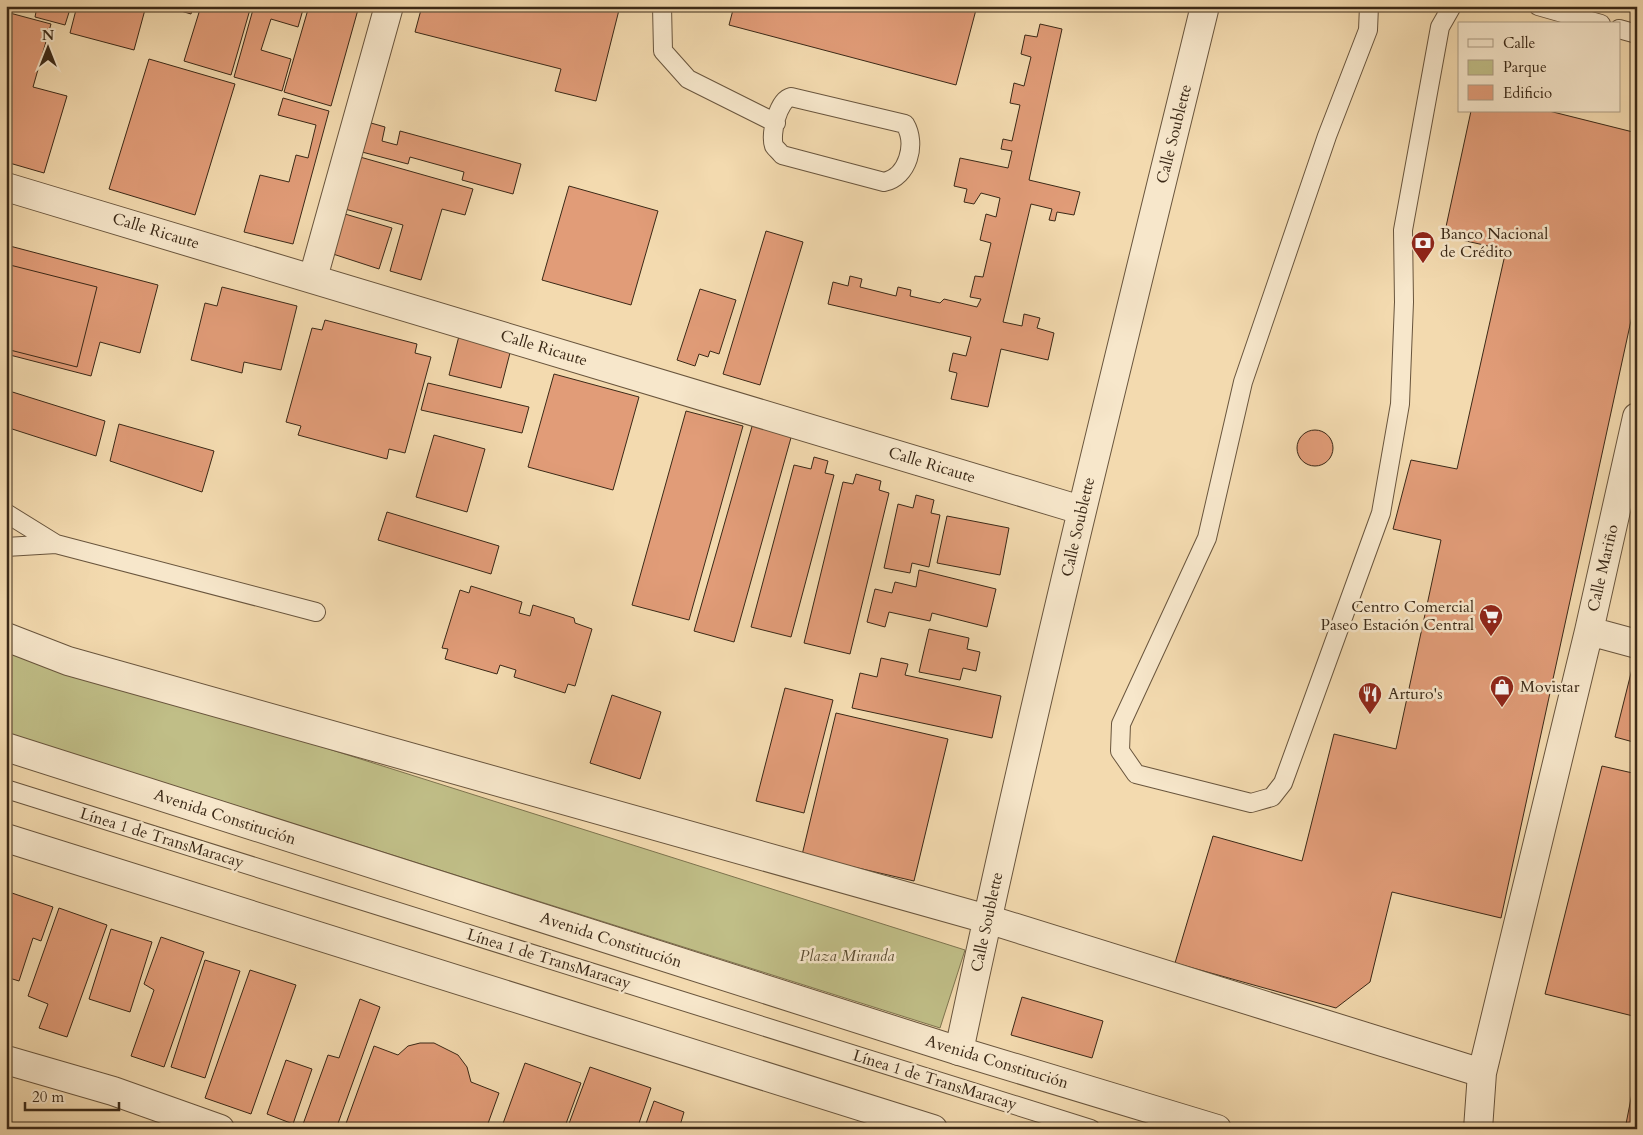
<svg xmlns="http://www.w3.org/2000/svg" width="1643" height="1135" viewBox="0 0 1643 1135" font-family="Cardo,serif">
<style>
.green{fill:#c0be87;stroke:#7e744f}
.building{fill:#e19c78;stroke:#3b2917}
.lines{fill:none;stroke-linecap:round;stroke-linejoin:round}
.service-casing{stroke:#69553d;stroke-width:20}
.minor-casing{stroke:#69553d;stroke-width:30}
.tertiary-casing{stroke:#69553d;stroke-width:30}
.service{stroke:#f7e7cb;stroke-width:18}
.minor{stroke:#f7e7cb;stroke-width:28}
.tertiary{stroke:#f7e7cb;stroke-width:28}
.labels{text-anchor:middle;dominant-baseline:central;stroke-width:5;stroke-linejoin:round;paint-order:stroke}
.street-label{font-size:16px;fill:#3b2917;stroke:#f7e7cb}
.poi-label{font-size:16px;fill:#3b2917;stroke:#f7e7cb;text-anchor:start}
.park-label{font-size:16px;font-style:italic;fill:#5c4e33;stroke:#f7e7cb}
</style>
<rect width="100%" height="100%" fill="#f3daaf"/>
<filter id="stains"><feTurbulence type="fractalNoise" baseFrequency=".004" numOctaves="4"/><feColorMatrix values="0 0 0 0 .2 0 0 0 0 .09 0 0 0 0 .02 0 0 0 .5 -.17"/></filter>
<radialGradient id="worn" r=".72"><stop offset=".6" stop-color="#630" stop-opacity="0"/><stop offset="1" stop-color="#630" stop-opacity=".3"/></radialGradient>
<path class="green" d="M 6,647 L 965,950 L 940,1028 L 6,733 Z"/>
<path class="building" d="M 15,6 L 71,6 L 65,25 L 35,17 L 36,12 Z
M 77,6 L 146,6 L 134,50 L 70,33 Z
M 164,6 L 193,6 L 191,14 Z
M 201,6 L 234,8 L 234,6 L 251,6 L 231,75 L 184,61 Z
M 254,6 L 304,6 L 298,27 L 271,19 L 261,50 L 291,59 L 282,91 L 234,77 Z
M 309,6 L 359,6 L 331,106 L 284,92 Z
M 422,6 L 620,6 L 596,101 L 555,91 L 561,69 L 415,32 Z
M 734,6 L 977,6 L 956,85 L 729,25 Z
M 6,12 L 51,24 L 33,87 L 67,96 L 44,173 L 6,162 Z
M 1040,24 L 1062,29 L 1029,180 L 1080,192 L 1074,215 L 1057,212 L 1055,221 L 1049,220 L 1052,209 L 1031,204 L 1003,322 L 1022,326 L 1024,314 L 1040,318 L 1037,328 L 1054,333 L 1048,360 L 1001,349 L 988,407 L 951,399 L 957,373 L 949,371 L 953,353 L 966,356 L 971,337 L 828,304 L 833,282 L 848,286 L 850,276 L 862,279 L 860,287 L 896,296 L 898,287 L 911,290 L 910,296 L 940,303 L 944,299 L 977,307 L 981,299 L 970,297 L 975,276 L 983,277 L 991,243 L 980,240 L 986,214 L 996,217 L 1000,198 L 981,193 L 974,204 L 964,202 L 967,189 L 954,186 L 960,158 L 1008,168 L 1012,151 L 1001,149 L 1003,139 L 1012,141 L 1020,105 L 1010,103 L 1014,83 L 1024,86 L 1031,57 L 1021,54 L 1025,35 L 1037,37 Z
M 149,59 L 235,84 L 195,215 L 109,189 Z
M 283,98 L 329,111 L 293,244 L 244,232 L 260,175 L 289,182 L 296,155 L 308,158 L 316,125 L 278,115 Z
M 1471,111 L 1549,111 L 1637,133 L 1637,293 L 1501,918 L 1392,892 L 1370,982 L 1336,1008 L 1175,963 L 1213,836 L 1302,861 L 1334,734 L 1396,749 L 1441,540 L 1393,529 L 1411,460 L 1457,469 L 1506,250 L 1444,236 Z
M 371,123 L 385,127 L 382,141 L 397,145 L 400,131 L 521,164 L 513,194 L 462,180 L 464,172 L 410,157 L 408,164 L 362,152 Z
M 360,157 L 473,189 L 465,215 L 442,209 L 421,280 L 390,271 L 403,225 L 345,209 Z
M 569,186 L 658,211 L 631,305 L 542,280 Z
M 345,214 L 392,228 L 379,269 L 333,254 Z
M 766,231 L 803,242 L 760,385 L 723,374 Z
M 6,245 L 158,285 L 140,353 L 100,342 L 91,376 L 6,354 Z
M 6,264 L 97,287 L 77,367 L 6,349 Z
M 222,287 L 297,306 L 281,370 L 244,362 L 242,373 L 191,360 L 205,303 L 217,306 Z
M 700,289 L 736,300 L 719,354 L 710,351 L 708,357 L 699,354 L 695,366 L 677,360 Z
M 325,320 L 417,344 L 415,353 L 431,357 L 405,453 L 389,449 L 387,459 L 298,435 L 301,426 L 286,422 L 312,328 L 322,330 Z
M 460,332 L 512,345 L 501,388 L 449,375 Z
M 554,374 L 639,397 L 613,490 L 528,467 Z
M 428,383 L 529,407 L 522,433 L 421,410 Z
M 6,390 L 105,421 L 96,456 L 6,427 Z
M 686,411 L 743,426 L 689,620 L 632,605 Z
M 753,423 L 792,434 L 734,642 L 694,631 Z
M 119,424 L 214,451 L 202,492 L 110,461 Z
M1297 448a18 18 0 1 1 36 0a18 18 0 1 1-36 0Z
M 434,435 L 485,449 L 467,512 L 416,497 Z
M 814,457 L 828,461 L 825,473 L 834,475 L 791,637 L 751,627 L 794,465 L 811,469 Z
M 856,474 L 881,481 L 879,490 L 889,493 L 850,654 L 804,643 L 843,482 L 853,484 Z
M 916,495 L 934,500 L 931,513 L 940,515 L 929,567 L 912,563 L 910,573 L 884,568 L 898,504 L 913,508 Z
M 387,512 L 499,546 L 491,574 L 378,540 Z
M 947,516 L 1009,528 L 1000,575 L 937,563 Z
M 919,570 L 996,589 L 987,627 L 932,613 L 930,621 L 889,612 L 885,627 L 867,622 L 875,589 L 892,593 L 895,582 L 916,587 Z
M 471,586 L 522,602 L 519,613 L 530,616 L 533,605 L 574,618 L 575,623 L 592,629 L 575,686 L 568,684 L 565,693 L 514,677 L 516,670 L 500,665 L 497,674 L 445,659 L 448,649 L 442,648 L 460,590 L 469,593 Z
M 929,629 L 969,638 L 967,649 L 980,652 L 976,671 L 963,668 L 960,680 L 919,672 Z
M 881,658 L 908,664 L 905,675 L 1001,696 L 992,738 L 852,708 L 860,673 L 877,677 Z
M 1633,665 L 1637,666 L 1637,743 L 1615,737 Z
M 785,688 L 833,700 L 804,813 L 756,801 Z
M 612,695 L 661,712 L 640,779 L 590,763 Z
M 836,713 L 948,739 L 914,881 L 802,855 Z
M 1602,766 L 1637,774 L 1637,1017 L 1545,994 Z
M 6,891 L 53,907 L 41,941 L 33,938 L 19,981 L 6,977 Z
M 59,908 L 107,925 L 67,1037 L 39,1028 L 48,1004 L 28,996 Z
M 111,929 L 152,942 L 130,1012 L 89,999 Z
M 161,937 L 204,952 L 164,1067 L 131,1056 L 154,990 L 144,984 Z
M 205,960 L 240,971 L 205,1078 L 171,1067 Z
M 250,970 L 296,985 L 251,1114 L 205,1098 Z
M 1022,997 L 1103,1021 L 1092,1058 L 1011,1035 Z
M 360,999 L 380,1007 L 336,1129 L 302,1127 L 328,1055 L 339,1058 Z
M 420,1043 L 434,1043 L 458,1055 L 467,1067 L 471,1082 L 499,1093 L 486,1129 L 344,1129 L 374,1046 L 398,1055 L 408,1046 Z
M 286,1060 L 312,1069 L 293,1124 L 267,1114 Z
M 525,1063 L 581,1083 L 564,1129 L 501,1129 Z
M 590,1067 L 651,1088 L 637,1129 L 567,1129 Z
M 1636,1073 L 1637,1129 L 1625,1129 Z
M 654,1101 L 684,1112 L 679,1129 L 644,1129 Z"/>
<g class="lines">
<g class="service-casing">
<path id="service" d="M 662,6 L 663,51 L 688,79 L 776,123
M 1369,6 L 1368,30 L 1327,136 L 1243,382 L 1207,538 L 1121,724 L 1120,751 L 1136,774 L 1251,803 L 1272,797 L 1283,783 L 1381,513 L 1400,404 L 1404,302 L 1403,230 L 1440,27 L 1452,6
M 1538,6 L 1601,24
M 1619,29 L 1637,34
M 791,97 L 905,124 C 917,144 908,177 884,182 L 782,155 C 780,152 776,149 774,146 C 770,134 778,100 791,97 Z
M 6,513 L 56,544
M 6,547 L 56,544 L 316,612
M 6,789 L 1091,1129"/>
</g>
<g class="minor-casing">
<path id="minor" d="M 6,187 L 1081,510
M 313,278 L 389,6
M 1589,631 L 1637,644
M 6,637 L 68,661 L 987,919 L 1482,1073
M 959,1051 C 1033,701 1120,354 1205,6
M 6,1060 L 113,1091 L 220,1129
M 1478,1129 L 1482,1073 L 1589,631 L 1637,417"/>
</g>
<g class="tertiary-casing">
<path id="tertiary" d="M 6,747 L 959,1051 L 1217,1129
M 6,838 L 933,1129"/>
</g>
<use href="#service" class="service"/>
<use href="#minor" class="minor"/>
<use href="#tertiary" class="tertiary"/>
</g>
<defs>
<g id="bank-pin" transform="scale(1.25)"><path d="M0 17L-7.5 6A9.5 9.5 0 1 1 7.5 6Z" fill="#8f2418" stroke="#f7e7cb"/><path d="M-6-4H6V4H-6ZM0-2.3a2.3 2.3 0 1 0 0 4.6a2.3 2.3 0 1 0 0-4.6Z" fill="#fff"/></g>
<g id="supermarket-pin" transform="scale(1.25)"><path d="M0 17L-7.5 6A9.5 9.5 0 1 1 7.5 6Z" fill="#8f2418" stroke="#f7e7cb"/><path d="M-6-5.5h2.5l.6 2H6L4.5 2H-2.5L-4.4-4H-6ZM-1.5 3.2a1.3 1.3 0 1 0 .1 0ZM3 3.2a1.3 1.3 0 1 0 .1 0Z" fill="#fff"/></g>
<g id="shop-pin" transform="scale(1.25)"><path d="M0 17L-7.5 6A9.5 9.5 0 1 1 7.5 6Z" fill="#8f2418" stroke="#f7e7cb"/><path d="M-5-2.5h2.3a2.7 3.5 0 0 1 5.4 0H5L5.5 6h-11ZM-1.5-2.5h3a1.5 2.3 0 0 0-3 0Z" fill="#fff"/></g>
<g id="restaurant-pin" transform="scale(1.25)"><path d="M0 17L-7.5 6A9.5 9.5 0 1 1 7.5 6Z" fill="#8f2418" stroke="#f7e7cb"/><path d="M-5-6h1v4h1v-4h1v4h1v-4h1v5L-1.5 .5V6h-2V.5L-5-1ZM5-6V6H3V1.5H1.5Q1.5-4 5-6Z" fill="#fff"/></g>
</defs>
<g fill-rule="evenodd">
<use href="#bank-pin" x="1423" y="243"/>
<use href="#supermarket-pin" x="1491" y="616"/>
<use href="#shop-pin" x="1502" y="687"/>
<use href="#restaurant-pin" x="1370" y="694"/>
</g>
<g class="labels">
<g class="street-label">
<text transform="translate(1174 134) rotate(-76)">Calle Soublette</text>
<text transform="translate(156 231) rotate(17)">Calle Ricaute</text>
<text transform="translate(544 348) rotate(17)">Calle Ricaute</text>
<text transform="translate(932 465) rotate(17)">Calle Ricaute</text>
<text transform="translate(1078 527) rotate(-77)">Calle Soublette</text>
<text transform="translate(1603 568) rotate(-77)">Calle Mariño</text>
<text transform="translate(225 817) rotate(18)">Avenida Constitución</text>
<text transform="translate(162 838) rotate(17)">Línea 1 de TransMaracay</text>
<text transform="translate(987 922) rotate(-78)">Calle Soublette</text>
<text transform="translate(611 940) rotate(18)">Avenida Constitución</text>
<text transform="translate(549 959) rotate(17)">Línea 1 de TransMaracay</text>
<text transform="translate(997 1062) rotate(17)">Avenida Constitución</text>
<text transform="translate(935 1080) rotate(17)">Línea 1 de TransMaracay</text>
</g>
<g class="poi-label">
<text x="1440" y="234">Banco Nacional<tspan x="1440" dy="18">de Crédito</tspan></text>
<text x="1474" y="607" text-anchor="end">Centro Comercial<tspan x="1474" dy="18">Paseo Estación Central</tspan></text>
<text x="1520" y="687">Movistar</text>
<text x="1388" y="694">Arturo's</text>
</g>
<g class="park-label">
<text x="847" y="956">Plaza Miranda</text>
</g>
</g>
<rect width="1643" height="1135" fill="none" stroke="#f3daaf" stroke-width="25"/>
<rect x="8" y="8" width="1628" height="1120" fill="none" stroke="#3b2917" stroke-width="2.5"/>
<rect x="12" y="12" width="1618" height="1110" fill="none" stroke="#3b2917"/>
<rect x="1458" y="22" width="162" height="90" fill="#f7e7cb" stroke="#ac9b83"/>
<rect x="1468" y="39" width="25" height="8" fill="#f7e7cb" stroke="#ac9b83"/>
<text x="1503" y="48" font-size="15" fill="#3b2917">Calle</text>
<rect x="1468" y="60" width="25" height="15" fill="#c0be87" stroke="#ac9b83"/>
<text x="1503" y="72" font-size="15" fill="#3b2917">Parque</text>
<rect x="1468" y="85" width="25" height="15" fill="#e19c78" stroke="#ac9b83"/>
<text x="1503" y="98" font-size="15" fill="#3b2917">Edificio</text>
<g transform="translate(48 48)" stroke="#f7e7cb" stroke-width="4" paint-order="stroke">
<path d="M0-4L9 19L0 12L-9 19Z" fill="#3b2917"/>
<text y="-8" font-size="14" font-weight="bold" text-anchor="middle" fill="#3b2917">N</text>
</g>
<path d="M25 1102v8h94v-8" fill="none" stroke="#3b2917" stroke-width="2.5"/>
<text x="32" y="1102" font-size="15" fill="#3b2917" stroke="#f7e7cb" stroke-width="4" paint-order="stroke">20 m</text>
<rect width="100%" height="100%" filter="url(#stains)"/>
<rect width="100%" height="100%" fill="url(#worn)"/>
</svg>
